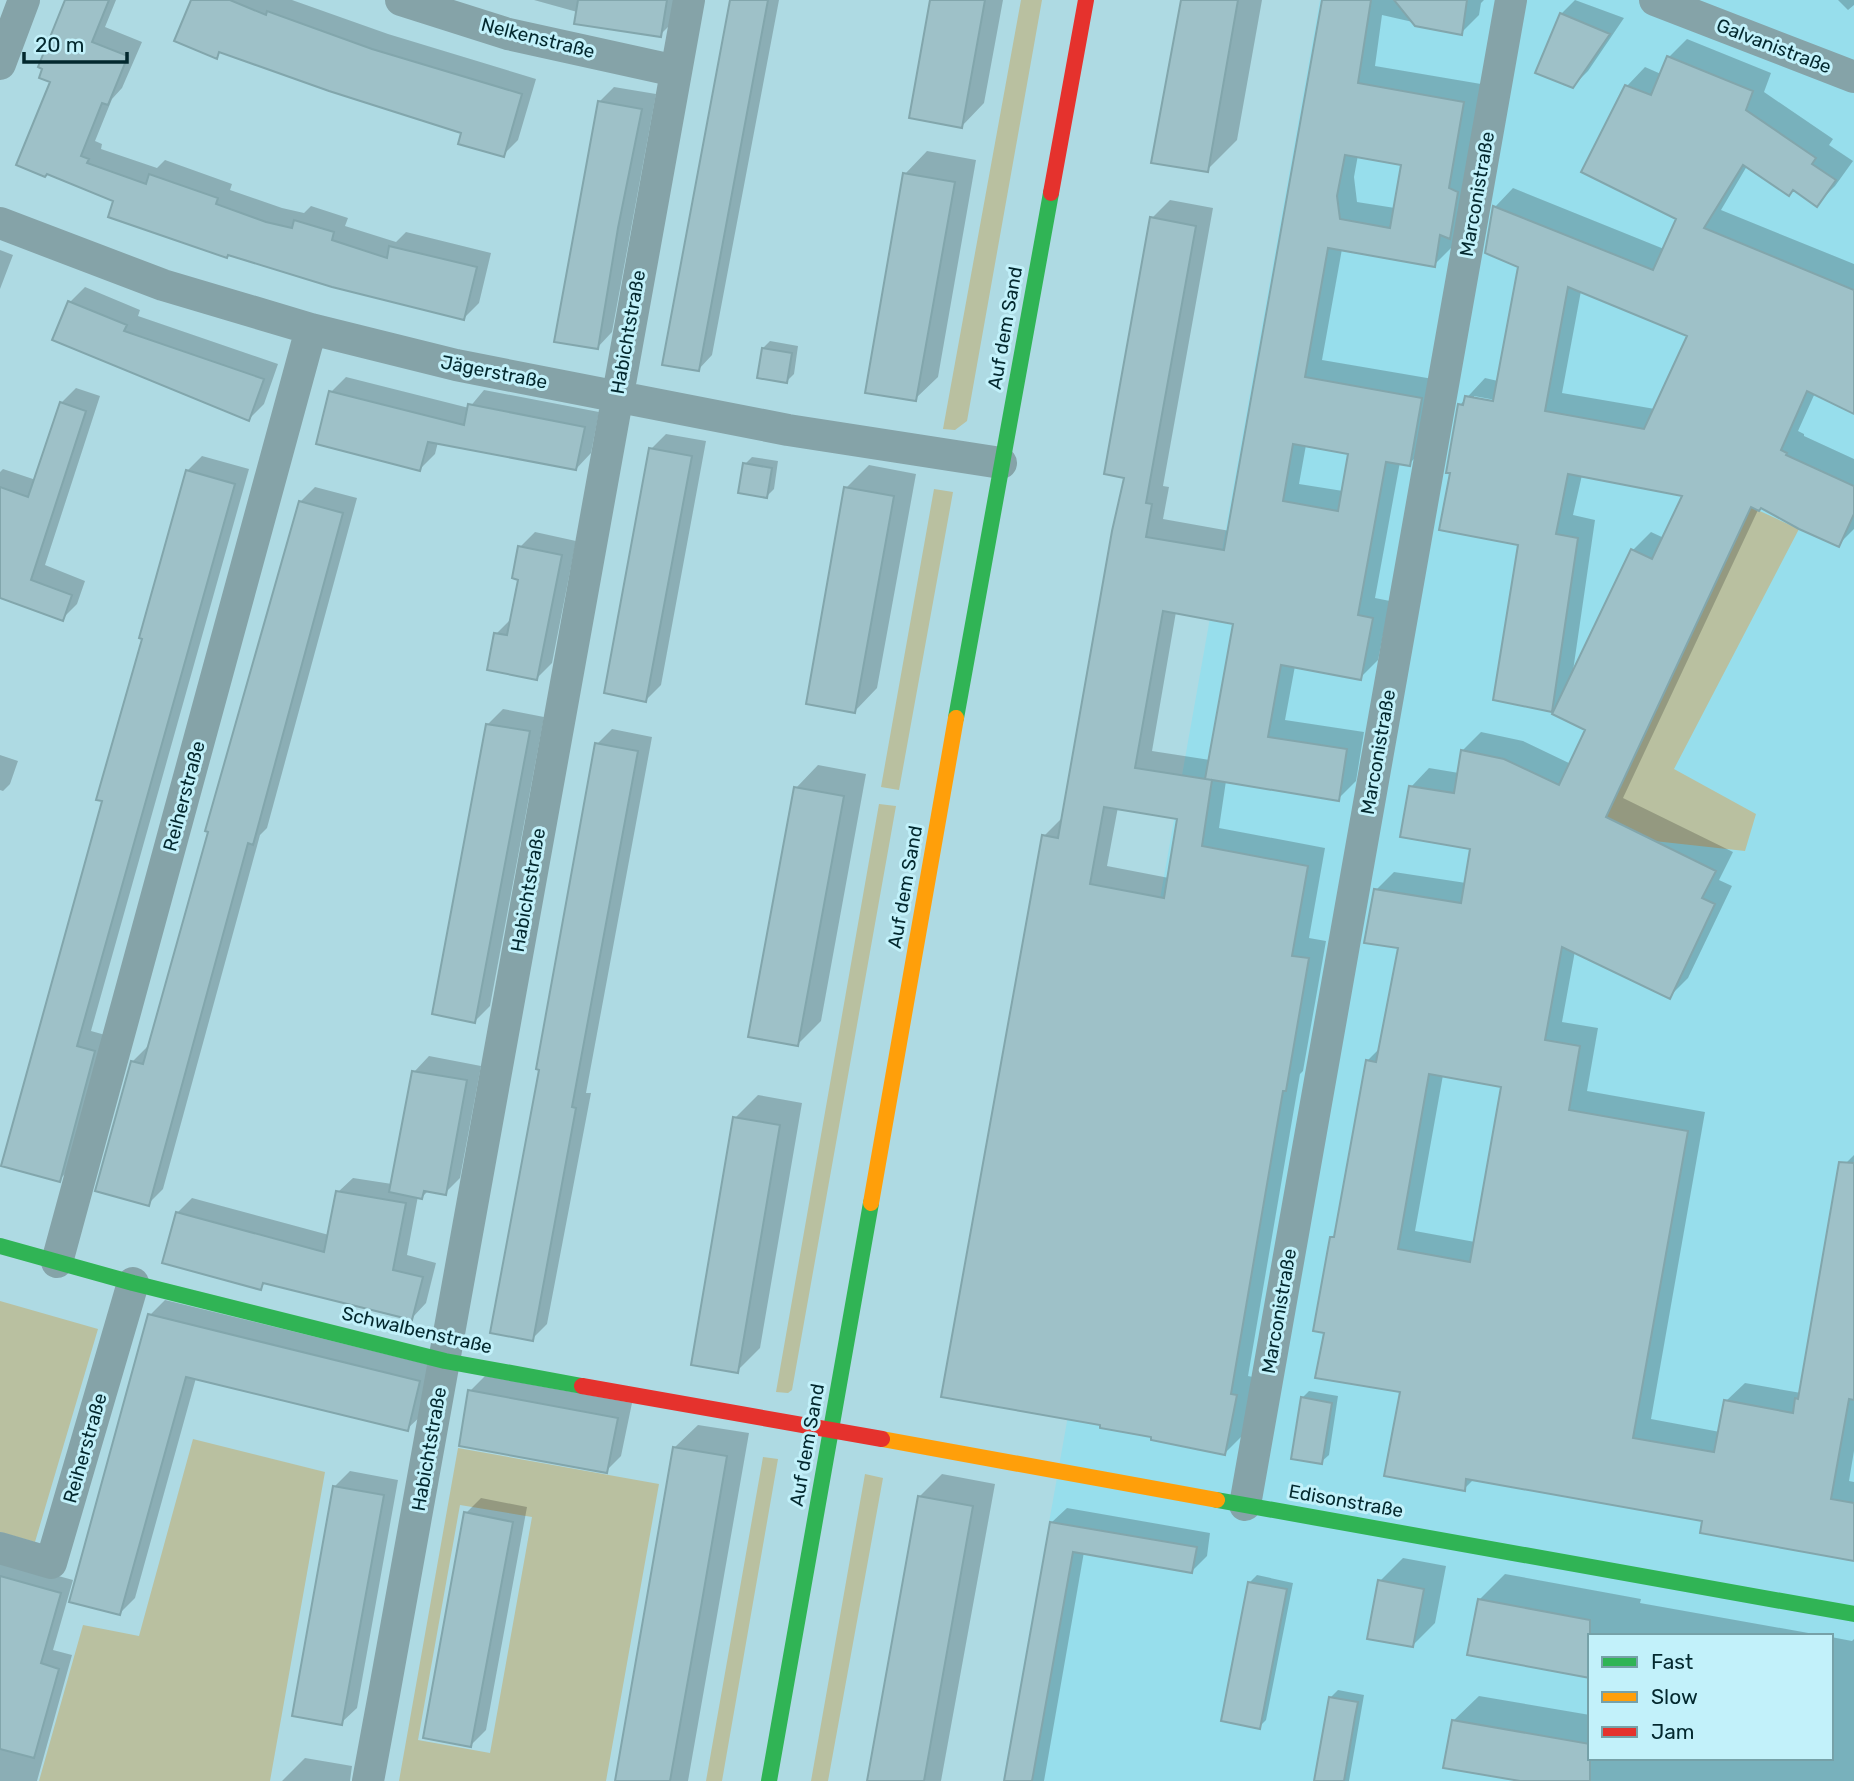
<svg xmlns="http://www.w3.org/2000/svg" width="1854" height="1781" viewBox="0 0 1854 1781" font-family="Rubik,sans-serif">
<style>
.built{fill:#97deec;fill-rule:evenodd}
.green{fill:#b9c0a0;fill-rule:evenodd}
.shadow{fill:#0003;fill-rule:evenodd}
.building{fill:#9ec1c8;stroke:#82a6ac;stroke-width:2;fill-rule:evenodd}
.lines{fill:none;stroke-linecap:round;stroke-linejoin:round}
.street{stroke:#85a3a8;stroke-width:32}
.fast{stroke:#30b455;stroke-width:16}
.slow{stroke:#ff9f0a;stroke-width:16}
.jam{stroke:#e5322d;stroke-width:16}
.labels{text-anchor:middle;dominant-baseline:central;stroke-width:6;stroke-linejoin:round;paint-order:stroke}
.street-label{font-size:19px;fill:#03282e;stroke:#c2f1fa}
</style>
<rect width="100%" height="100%" fill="#aedae3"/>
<path class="built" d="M 1320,0 L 1854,0 L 1854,1781 L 1003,1781 ZM 1590,1636 L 1831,1636 L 1831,1758 L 1590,1758 Z"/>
<path class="green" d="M 1021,0 L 1042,0 L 967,421 L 955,430 L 943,429 Z
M 934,489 L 953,492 L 899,790 L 881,787 Z
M 1751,507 L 1799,529 L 1674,769 L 1756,814 L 1745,851 L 1654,841 L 1605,816 L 1636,754 Z
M 879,804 L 896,806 L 792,1390 L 788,1393 L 776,1392 Z
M 0,1301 L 98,1329 L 35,1542 L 0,1532 Z
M 193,1439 L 325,1472 L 270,1781 L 39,1781 L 83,1625 L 139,1636 Z
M 458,1448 L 659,1484 L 606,1781 L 399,1781 ZM 460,1505 L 532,1517 L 490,1753 L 418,1740 Z
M 763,1457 L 778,1459 L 722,1781 L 706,1781 Z
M 865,1474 L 883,1478 L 828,1781 L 811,1781 Z"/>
<path class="shadow" d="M 67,0 L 116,0 L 105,27 L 142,42 L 122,88 L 112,99 L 95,141 L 102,144 L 101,149 L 157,168 L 165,160 L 232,184 L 230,190 L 282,208 L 304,213 L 311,206 L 348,218 L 345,226 L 396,242 L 406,232 L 491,253 L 479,303 L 464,318 L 115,200 L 48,172 L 52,81 Z
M 193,0 L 292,0 L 388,34 L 536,79 L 518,140 L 503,155 L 463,132 L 222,51 L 216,56 Z
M 534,0 L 680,0 L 677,18 L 660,35 Z
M 732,0 L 779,0 L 712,355 L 698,370 Z
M 932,0 L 1003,0 L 984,103 L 962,126 Z
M 1182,0 L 1262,0 L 1237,140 L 1207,170 Z
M 1324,0 L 1484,0 L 1481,3 L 1479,15 L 1461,33 L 1382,15 L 1375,66 L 1481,84 L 1452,247 L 1434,265 L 1342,249 L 1322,360 L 1439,380 L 1427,446 L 1409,464 L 1400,462 L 1375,598 L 1390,601 L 1378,660 L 1360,678 L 1295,666 L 1285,720 L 1364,732 L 1356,781 L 1338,799 L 1226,781 L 1219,828 L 1325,848 L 1309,938 L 1326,941 L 1303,1071 L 1300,1074 L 1248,1376 L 1253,1377 L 1243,1435 L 1225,1453 L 1044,836 L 1062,818 L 1126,476 L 1152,218 L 1170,200 L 1213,208 L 1163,486 L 1169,487 L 1163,519 L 1230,531 ZM 1358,155 L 1403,163 L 1395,208 L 1357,202 L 1354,177 ZM 1306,445 L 1350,453 L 1343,491 L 1299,484 ZM 1176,612 L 1235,623 L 1210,760 L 1152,751 ZM 1118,807 L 1179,818 L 1169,878 L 1107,866 Z
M 1575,0 L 1624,18 L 1588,71 L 1573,86 L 1561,14 Z
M 1838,0 L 1854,0 L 1854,5 L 1848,10 Z
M 1687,39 L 1771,73 L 1764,92 L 1833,139 L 1829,145 L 1853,161 L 1835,186 L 1817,204 L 1794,189 L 1747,166 L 1721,210 L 1854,264 L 1854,412 L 1815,393 L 1798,431 L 1804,434 L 1804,436 L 1854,459 L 1854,529 L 1838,545 L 1762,506 L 1758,510 L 1623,798 L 1733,852 L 1719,880 L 1732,886 L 1688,978 L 1669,997 L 1575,951 L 1562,1022 L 1598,1028 L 1587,1091 L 1705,1112 L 1651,1419 L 1720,1432 L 1726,1401 L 1745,1383 L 1801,1393 L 1839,1170 L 1854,1155 L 1854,1451 L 1849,1481 L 1854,1482 L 1854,1559 L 1704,1520 L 1474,1479 L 1464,1489 L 1402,1391 L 1332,1238 L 1336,1233 L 1367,1061 L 1381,1047 L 1400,947 L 1376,890 L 1394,872 L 1466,883 L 1472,848 L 1411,787 L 1429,768 L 1459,773 L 1462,751 L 1481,732 L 1523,741 L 1571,764 L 1588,729 L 1558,704 L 1552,710 L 1520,543 L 1452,472 L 1460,405 L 1485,378 L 1498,381 L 1520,266 L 1487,252 L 1495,207 L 1513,188 L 1664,249 L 1678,218 L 1627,86 L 1645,67 L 1661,74 L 1669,57 ZM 1581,291 L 1690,335 L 1655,409 L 1562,393 ZM 1474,396 L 1501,401 L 1501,404 L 1474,399 ZM 1582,475 L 1685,495 L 1664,538 L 1651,532 L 1633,550 L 1573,671 L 1595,520 L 1573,515 ZM 1443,1075 L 1503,1086 L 1475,1242 L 1415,1231 Z
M 614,87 L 656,94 L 612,332 L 597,348 L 599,102 Z
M 927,151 L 976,160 L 938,377 L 915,399 L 905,174 Z
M 0,250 L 13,255 L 0,289 Z
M 85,287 L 140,310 L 138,316 L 278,364 L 264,404 L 249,419 L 70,302 Z
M 770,341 L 798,346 L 794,374 L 786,382 L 763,348 Z
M 346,377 L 469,408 L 484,390 L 599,412 L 591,453 L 576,469 L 438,442 L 435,454 L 420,469 L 331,392 Z
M 76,388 L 100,396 L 45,565 L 85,581 L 77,604 L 62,619 L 0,596 L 0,472 L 3,469 L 36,480 L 61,403 Z
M 666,434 L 706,441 L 661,685 L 646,700 L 651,449 Z
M 202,456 L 249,469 L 91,1031 L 109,1036 L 74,1165 L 59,1180 L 104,800 L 187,471 Z
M 752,457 L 778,461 L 774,489 L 767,496 L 745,464 Z
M 869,465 L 916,474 L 877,688 L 855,711 L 846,488 Z
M 315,487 L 357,498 L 267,828 L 260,835 L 163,1189 L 148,1204 L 132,1062 L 147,1047 L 150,1047 L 300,502 Z
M 535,532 L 576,541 L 552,663 L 537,678 L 496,634 L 511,619 L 520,578 L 520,547 Z
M 503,709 L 544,717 L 490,1006 L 475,1021 L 488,724 Z
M 612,729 L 652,737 L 586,1093 L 591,1093 L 547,1324 L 532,1339 L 541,1068 L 597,744 Z
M 0,755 L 18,761 L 10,784 L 3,791 L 0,790 Z
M 818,765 L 866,774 L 821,1021 L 798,1044 L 796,788 Z
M 429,1056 L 481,1066 L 460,1178 L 445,1193 L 429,1190 L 422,1197 L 418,1196 L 407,1255 L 436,1263 L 426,1303 L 412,1318 L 266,1282 L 260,1288 L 177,1213 L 192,1198 L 329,1235 L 338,1192 L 353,1178 L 392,1184 L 414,1072 Z
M 758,1095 L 802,1103 L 760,1348 L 737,1371 L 735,1118 Z
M 165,1300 L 434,1366 L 423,1414 L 407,1429 L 196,1378 L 135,1598 L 120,1613 L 150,1315 Z
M 485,1376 L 632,1403 L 621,1456 L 606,1471 L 470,1391 Z
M 1309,1391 L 1338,1396 L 1329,1455 L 1321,1462 L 1302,1398 Z
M 698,1425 L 749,1433 L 688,1781 L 617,1781 L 675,1447 Z
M 350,1471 L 398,1480 L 357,1708 L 341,1723 L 335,1486 Z
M 942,1474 L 995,1484 L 941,1781 L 868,1781 L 919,1497 Z
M 481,1498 L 527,1507 L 486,1730 L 471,1745 L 466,1513 Z
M 1067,1508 L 1210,1533 L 1207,1556 L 1192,1571 L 1084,1552 L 1044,1781 L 1006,1781 L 1052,1522 Z
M 1403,1558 L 1446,1566 L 1435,1623 L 1412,1646 L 1380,1581 Z
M 0,1560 L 73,1580 L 53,1650 L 72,1655 L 37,1781 L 0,1781 Z
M 1505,1574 L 1641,1599 L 1640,1603 L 1825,1636 L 1590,1636 L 1479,1600 Z
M 1257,1575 L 1293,1583 L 1266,1720 L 1259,1727 L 1250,1582 Z
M 1831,1637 L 1852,1641 L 1854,1639 L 1854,1781 L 1521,1781 L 1453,1721 L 1479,1696 L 1590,1715 L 1590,1758 L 1831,1758 Z
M 1338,1690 L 1364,1695 L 1349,1781 L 1316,1781 L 1330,1698 Z
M 305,1758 L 352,1766 L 350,1781 L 282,1781 Z"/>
<path class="building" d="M 65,0 L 109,0 L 92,42 L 128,56 L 108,105 L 102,103 L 81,156 L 89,159 L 87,163 L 146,184 L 149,174 L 218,198 L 216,204 L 266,222 L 292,228 L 294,220 L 334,232 L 332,240 L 387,258 L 389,246 L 477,267 L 464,320 L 332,287 L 228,255 L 227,258 L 108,217 L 113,201 L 47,174 L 45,177 L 16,165 L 50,82 L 39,78 L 42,69 L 38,67 Z
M 191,0 L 230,0 L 266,15 L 267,11 L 372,49 L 522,94 L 504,157 L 458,144 L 461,133 L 329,91 L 219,52 L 217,59 L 174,41 Z
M 578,0 L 667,0 L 661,37 L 574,24 Z
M 730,0 L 768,0 L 699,371 L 662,365 Z
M 930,0 L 985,0 L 962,128 L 909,118 Z
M 1181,0 L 1238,0 L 1208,172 L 1151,163 Z
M 1322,0 L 1371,0 L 1358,83 L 1464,102 L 1449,188 L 1458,192 L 1450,239 L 1440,235 L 1435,267 L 1328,248 L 1305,377 L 1422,398 L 1410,466 L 1386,462 L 1358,615 L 1373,618 L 1361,680 L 1281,665 L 1268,737 L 1347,749 L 1339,801 L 1212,780 L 1202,846 L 1308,866 L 1292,956 L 1309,958 L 1286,1091 L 1283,1091 L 1231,1394 L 1237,1395 L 1225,1455 L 1151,1440 L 1151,1437 L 1100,1428 L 1100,1425 L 941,1397 L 1042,835 L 1058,838 L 1112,531 L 1124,478 L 1104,474 L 1150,217 L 1196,226 L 1146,503 L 1152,504 L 1146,537 L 1224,550 ZM 1345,155 L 1401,165 L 1390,228 L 1340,219 L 1337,196 ZM 1293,444 L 1348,454 L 1338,511 L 1283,501 ZM 1163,611 L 1233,624 L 1205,779 L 1212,780 L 1135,768 ZM 1104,807 L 1177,819 L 1164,898 L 1090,884 Z
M 1394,0 L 1467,0 L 1462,35 L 1415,26 Z
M 1560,13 L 1610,34 L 1573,88 L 1535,73 Z
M 1667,56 L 1753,91 L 1746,110 L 1816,158 L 1812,164 L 1836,180 L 1817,207 L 1793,190 L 1789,196 L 1743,165 L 1704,228 L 1854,290 L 1854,414 L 1807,391 L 1781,450 L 1787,453 L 1786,455 L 1854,486 L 1854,514 L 1839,547 L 1799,529 L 1761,508 L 1759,511 L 1751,507 L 1606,817 L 1716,871 L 1702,898 L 1715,904 L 1670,999 L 1562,947 L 1545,1040 L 1580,1046 L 1569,1110 L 1688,1131 L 1633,1438 L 1714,1452 L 1724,1400 L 1793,1413 L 1795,1398 L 1798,1399 L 1839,1162 L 1854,1163 L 1854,1400 L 1849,1399 L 1831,1499 L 1854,1503 L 1854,1561 L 1700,1533 L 1702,1521 L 1466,1479 L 1465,1491 L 1384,1476 L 1400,1392 L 1315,1378 L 1324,1333 L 1313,1331 L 1330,1237 L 1334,1237 L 1366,1060 L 1376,1062 L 1398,948 L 1364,943 L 1374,889 L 1461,903 L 1470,849 L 1400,837 L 1409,786 L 1454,793 L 1461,750 L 1504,759 L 1559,785 L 1585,730 L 1552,714 L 1631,549 L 1652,559 L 1682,496 L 1568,474 L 1556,534 L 1578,538 L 1552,712 L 1493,700 L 1518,545 L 1439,530 L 1450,473 L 1446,473 L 1458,404 L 1463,405 L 1465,396 L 1493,401 L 1518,267 L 1485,253 L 1493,206 L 1653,270 L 1676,219 L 1581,172 L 1625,85 L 1651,95 ZM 1568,287 L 1687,336 L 1644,429 L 1545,411 ZM 1429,1074 L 1501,1087 L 1470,1262 L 1398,1249 Z
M 598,101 L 642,109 L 618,228 L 598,349 L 554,342 Z
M 903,173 L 955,182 L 916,401 L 865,393 Z
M 68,301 L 127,325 L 124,331 L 264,379 L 249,421 L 52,340 Z
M 762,348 L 792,353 L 787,383 L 757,378 Z
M 329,391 L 464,425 L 468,404 L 585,427 L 576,470 L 428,442 L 420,471 L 316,444 Z
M 60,402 L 86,411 L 31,580 L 72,595 L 63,621 L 0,598 L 0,487 L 28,497 Z
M 649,448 L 692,456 L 646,702 L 604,693 Z
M 743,463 L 772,468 L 767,498 L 738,493 Z
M 186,470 L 235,484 L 77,1046 L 95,1051 L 60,1182 L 1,1166 L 102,801 L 96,800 L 142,639 L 139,638 Z
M 844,487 L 894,496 L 855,713 L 806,704 Z
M 299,501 L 343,513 L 253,845 L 248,843 L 149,1206 L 95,1191 L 131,1061 L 143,1064 L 208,832 L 205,831 Z
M 518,546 L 562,555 L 537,680 L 487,670 L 494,633 L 507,635 L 518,580 L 512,578 Z
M 486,724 L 530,731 L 475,1023 L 432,1014 Z
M 595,743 L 638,751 L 572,1107 L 576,1108 L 533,1341 L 490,1333 L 539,1070 L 536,1069 Z
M 794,787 L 844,796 L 798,1046 L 748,1037 Z
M 412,1071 L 467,1080 L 446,1195 L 424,1191 L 422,1199 L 389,1192 Z
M 733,1117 L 780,1125 L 738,1373 L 691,1365 Z
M 336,1191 L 406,1203 L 393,1270 L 423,1277 L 412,1320 L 263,1283 L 261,1290 L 162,1263 L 176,1212 L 324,1252 Z
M 148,1314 L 420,1381 L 408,1431 L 186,1377 L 120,1615 L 69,1602 Z
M 468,1390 L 618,1418 L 607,1473 L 459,1446 Z
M 1301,1397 L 1332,1403 L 1322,1464 L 1291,1459 Z
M 673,1447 L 727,1456 L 701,1607 L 670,1781 L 615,1781 Z
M 333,1486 L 384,1495 L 342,1725 L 292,1716 Z
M 918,1496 L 973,1506 L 924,1781 L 867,1781 Z
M 464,1512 L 513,1522 L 471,1747 L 423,1738 Z
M 1050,1522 L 1197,1547 L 1192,1573 L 1073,1552 L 1032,1781 L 1004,1781 Z
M 0,1576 L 61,1593 L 41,1663 L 59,1669 L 34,1758 L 0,1749 Z
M 1378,1580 L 1424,1589 L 1413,1647 L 1367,1639 Z
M 1248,1582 L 1287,1589 L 1260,1729 L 1221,1721 Z
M 1478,1599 L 1590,1620 L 1590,1678 L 1467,1655 Z
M 1329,1697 L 1358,1702 L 1355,1717 L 1344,1781 L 1314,1781 Z
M 1452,1720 L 1590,1744 L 1590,1781 L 1520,1781 L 1443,1768 Z"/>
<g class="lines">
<path class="street" d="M 401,0 L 508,34 L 676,71
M 1655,0 L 1854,77
M 0,64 L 24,0
M 0,223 L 163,285 L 311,329 L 456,365 L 788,430 L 1001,463
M 57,1262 L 311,329
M 1245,1505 L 1511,0
M 0,1548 L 51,1563 L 133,1283
M 368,1781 C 478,1188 577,593 689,0"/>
<path class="fast" d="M 956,718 L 1051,193
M 0,1246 L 133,1283 L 445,1361 L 582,1386
M 1217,1500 L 1854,1614
M 769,1781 L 871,1203"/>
<path class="slow" d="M 871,1203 L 956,718
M 882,1439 L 1217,1500"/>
<path class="jam" d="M 1051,193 L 1086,0
M 582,1386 L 882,1439"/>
</g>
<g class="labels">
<g class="street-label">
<text transform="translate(538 38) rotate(14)">Nelkenstraße</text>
<text transform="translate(1774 46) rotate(21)">Galvanistraße</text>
<text transform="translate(1477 194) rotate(-80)">Marconistraße</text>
<text transform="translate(1005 328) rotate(-80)">Auf dem Sand</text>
<text transform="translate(628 332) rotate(-80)">Habichtstraße</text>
<text transform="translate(494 372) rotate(11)">Jägerstraße</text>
<text transform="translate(1378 752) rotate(-80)">Marconistraße</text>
<text transform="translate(184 796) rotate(-75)">Reiherstraße</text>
<text transform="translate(905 887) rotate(-80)">Auf dem Sand</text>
<text transform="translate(528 890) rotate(-80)">Habichtstraße</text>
<text transform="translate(1279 1311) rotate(-80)">Marconistraße</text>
<text transform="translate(417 1330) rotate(13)">Schwalbenstraße</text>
<text transform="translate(807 1445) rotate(-80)">Auf dem Sand</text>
<text transform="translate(85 1448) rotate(-74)">Reiherstraße</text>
<text transform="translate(429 1449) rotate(-80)">Habichtstraße</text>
<text transform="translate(1346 1501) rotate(10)">Edisonstraße</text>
</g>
</g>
<rect x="1588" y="1634" width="245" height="126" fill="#c2f1fa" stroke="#76a1a8" stroke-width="2"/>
<rect x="1602" y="1657" width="35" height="10" fill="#30b455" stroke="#76a1a8" stroke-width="2"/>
<text x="1651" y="1669" font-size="21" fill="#03282e">Fast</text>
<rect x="1602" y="1692" width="35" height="10" fill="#ff9f0a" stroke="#76a1a8" stroke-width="2"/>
<text x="1651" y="1704" font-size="21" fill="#03282e">Slow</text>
<rect x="1602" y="1727" width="35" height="10" fill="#e5322d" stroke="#76a1a8" stroke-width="2"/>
<text x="1651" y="1739" font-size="21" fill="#03282e">Jam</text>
<path d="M24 52v10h103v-10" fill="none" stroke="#03282e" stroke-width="3.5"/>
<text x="35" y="52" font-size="21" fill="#03282e" stroke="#c2f1fa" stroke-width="5" paint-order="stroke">20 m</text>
</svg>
